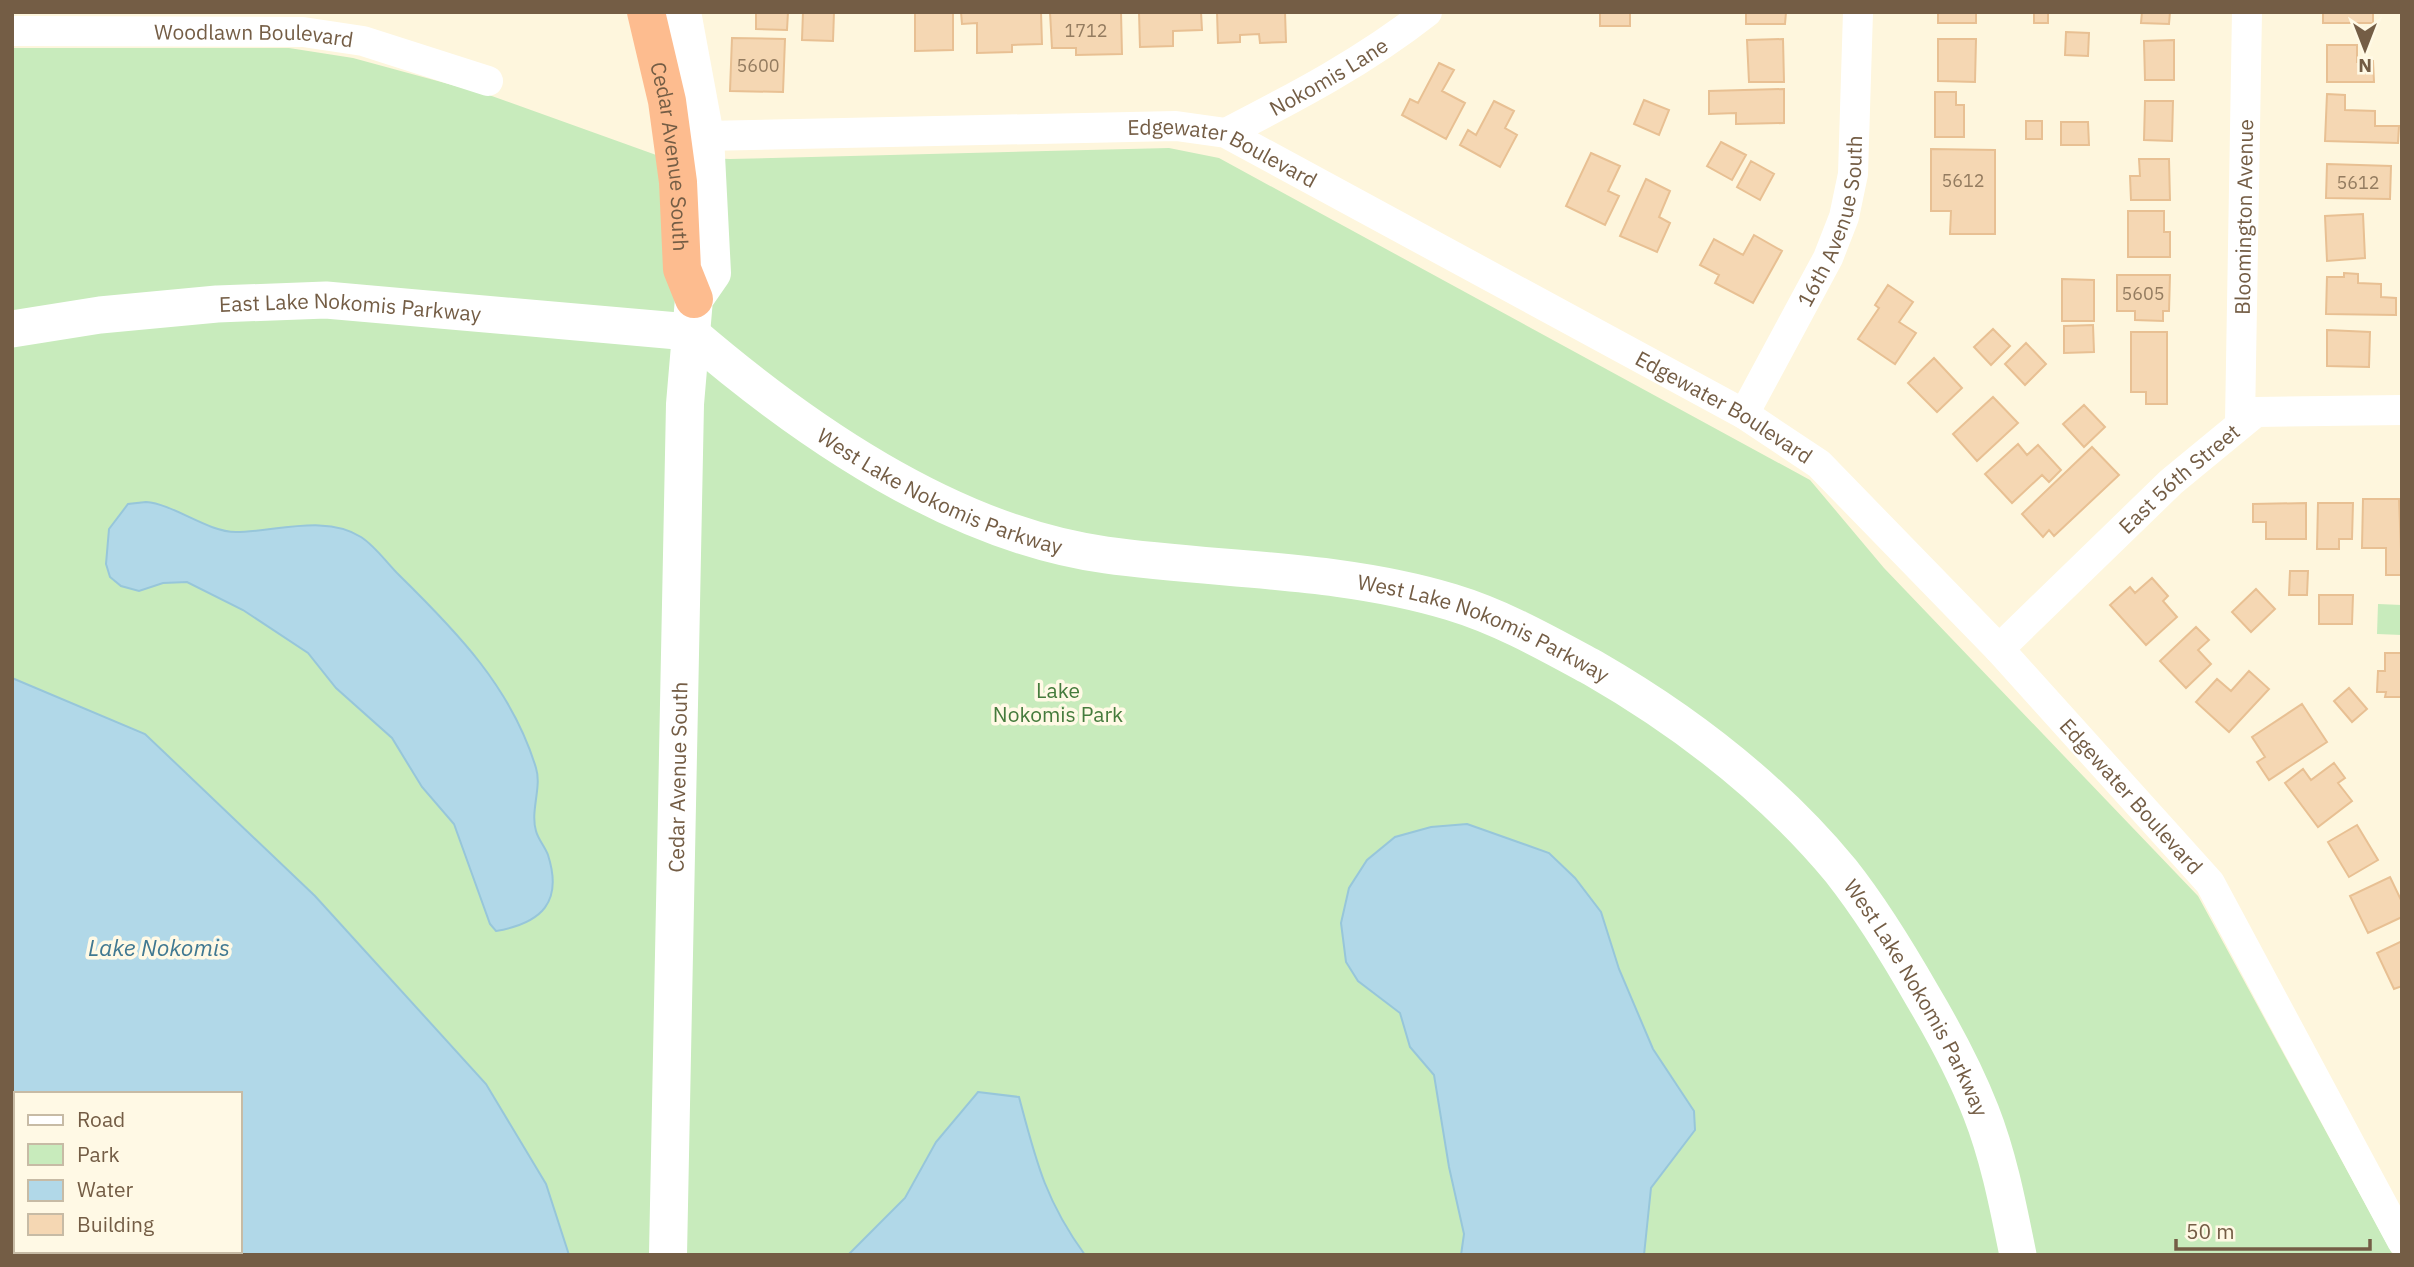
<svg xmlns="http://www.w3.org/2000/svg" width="2414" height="1267" viewBox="0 0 2414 1267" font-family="'IBM Plex Sans',sans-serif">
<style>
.green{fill:#c8ebbc;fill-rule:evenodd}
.water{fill:#b1d8e8;stroke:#97c6da;stroke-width:2;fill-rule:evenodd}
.building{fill:#f5d7b3;stroke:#e8c093;stroke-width:2}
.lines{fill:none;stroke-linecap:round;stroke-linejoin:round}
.minor{stroke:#fff;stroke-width:30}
.tertiary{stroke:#fff;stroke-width:37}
.secondary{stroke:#fff;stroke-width:38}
.motorway{stroke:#fdbc8f;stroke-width:38}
.labels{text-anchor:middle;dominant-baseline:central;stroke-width:7;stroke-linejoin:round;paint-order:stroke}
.number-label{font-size:18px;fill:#947c60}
.street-label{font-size:21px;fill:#745d45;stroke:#fff9e5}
.park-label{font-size:21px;fill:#457b3c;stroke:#fff9e5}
.water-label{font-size:23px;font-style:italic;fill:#407891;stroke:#fff9e5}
</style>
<rect width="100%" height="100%" fill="#fef6dd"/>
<path class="green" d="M 12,48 L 289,48 L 353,58 L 489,95 L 659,156 L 730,159 L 1169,148 L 1219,158 L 1810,480 L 1884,568 L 2198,896 L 2393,1255 L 12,1255 ZM 16,1094 L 240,1094 L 240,1251 L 16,1251 Z
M 2378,604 L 2402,605 L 2402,635 L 2377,634 Z"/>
<path class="water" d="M 146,502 C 174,504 207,532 236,532 C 274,532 326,514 361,537 C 375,546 387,563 399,575 C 456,631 512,688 536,768 C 542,787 530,811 536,831 C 538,839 545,847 548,855 C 563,902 542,923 496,931 L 490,924 L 454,824 L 422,787 L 392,738 L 336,688 L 308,653 L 243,610 L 187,582 L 163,583 L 139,591 L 121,586 L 110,577 L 106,564 L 109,529 L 128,504 Z
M 12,678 L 145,734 L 315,896 L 486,1084 L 546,1184 L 569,1255 L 12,1255 ZM 16,1094 L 240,1094 L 240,1251 L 16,1251 Z
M 1467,824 L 1549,853 L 1575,878 L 1601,912 L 1619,969 L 1653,1049 L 1694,1111 L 1695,1130 L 1651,1188 L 1644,1255 L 1461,1255 L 1464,1234 L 1449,1167 L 1434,1075 L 1410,1047 L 1400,1013 L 1358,981 L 1346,962 L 1341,923 L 1349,888 L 1367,860 L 1395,837 L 1431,827 Z
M 978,1092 L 1019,1097 C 1036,1161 1045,1200 1085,1255 L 848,1255 L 905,1198 L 936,1142 Z"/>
<path class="building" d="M 756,12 L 788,12 L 787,30 L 756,29 Z
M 803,12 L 834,12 L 833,41 L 802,40 Z
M 961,12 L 1041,12 L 1042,44 L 1012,45 L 1012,52 L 977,53 L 977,23 L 962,24 Z
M 1050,12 L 1121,12 L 1122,54 L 1076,55 L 1076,48 L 1052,48 Z
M 1139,12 L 1201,12 L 1202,30 L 1173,31 L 1173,46 L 1140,47 Z
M 1217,12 L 1285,12 L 1286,42 L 1260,43 L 1259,34 L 1240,35 L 1240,42 L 1218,43 Z
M 1600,12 L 1630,12 L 1630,26 L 1600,26 Z
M 1746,12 L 1786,12 L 1785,24 L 1746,24 Z
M 1938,12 L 1976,12 L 1976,23 L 1938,23 Z
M 2034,12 L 2048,12 L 2048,23 L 2034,23 Z
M 2142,12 L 2170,12 L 2169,24 L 2141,23 Z
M 2323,12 L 2373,12 L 2373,23 L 2323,23 Z
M 915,13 L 953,13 L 953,50 L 915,51 Z
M 2066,32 L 2089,33 L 2088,56 L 2065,55 Z
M 732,38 L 785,39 L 783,92 L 730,91 Z
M 1783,39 L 1784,82 L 1749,82 L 1747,40 Z
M 1938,39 L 1976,39 L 1975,82 L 1938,81 Z
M 2174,40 L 2174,80 L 2145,80 L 2144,41 Z
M 2327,45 L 2357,45 L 2357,62 L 2373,61 L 2374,82 L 2327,82 Z
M 1439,63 L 1454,70 L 1442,91 L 1465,103 L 1446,139 L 1402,115 L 1410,99 L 1418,103 Z
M 1784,89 L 1784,123 L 1736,124 L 1736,113 L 1709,114 L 1709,91 Z
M 1935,92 L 1956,92 L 1956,105 L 1964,105 L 1964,137 L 1935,137 Z
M 2327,94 L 2345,95 L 2345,110 L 2375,111 L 2375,126 L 2399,126 L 2398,143 L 2325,141 Z
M 1644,100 L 1669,110 L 1659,135 L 1634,124 Z
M 1494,101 L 1514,111 L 1505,128 L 1517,135 L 1500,167 L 1460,145 L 1468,130 L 1476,135 Z
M 2145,101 L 2173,101 L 2172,141 L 2144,140 Z
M 2026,121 L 2042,121 L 2042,139 L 2026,139 Z
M 2061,122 L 2088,122 L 2089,145 L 2061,145 Z
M 1721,142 L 1746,155 L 1732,180 L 1707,166 Z
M 1931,149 L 1995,150 L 1995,234 L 1950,234 L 1951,211 L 1931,211 Z
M 1591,153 L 1620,166 L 1608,191 L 1619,196 L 1605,225 L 1566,206 Z
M 2139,159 L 2169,159 L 2170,200 L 2131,200 L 2130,176 L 2140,176 Z
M 1751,161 L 1774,174 L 1760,200 L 1737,187 Z
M 2327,164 L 2391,166 L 2390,199 L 2326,198 Z
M 1646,179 L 1670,191 L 1659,217 L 1670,223 L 1657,252 L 1620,236 Z
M 2128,211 L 2164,211 L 2164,232 L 2170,232 L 2170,257 L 2128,257 Z
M 2363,214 L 2365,258 L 2327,261 L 2325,216 Z
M 1754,235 L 1782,251 L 1753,303 L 1715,283 L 1719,275 L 1700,265 L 1714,239 L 1743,255 Z
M 2344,273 L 2358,274 L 2358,283 L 2381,284 L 2381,297 L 2396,298 L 2396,315 L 2326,314 L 2327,277 L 2344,277 Z
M 2117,275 L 2170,275 L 2169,311 L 2163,311 L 2163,321 L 2135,320 L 2135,311 L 2117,311 Z
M 2062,279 L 2094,280 L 2094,321 L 2062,321 Z
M 1888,285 L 1913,302 L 1899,322 L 1916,333 L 1895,364 L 1858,339 L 1879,308 L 1875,305 Z
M 2093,325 L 2094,352 L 2064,353 L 2064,326 Z
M 1993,329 L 2010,346 L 1991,365 L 1974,347 Z
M 2327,330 L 2370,332 L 2369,367 L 2327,366 Z
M 2131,332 L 2167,332 L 2167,404 L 2146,404 L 2146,392 L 2131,392 Z
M 2026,343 L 2046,364 L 2025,385 L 2005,364 Z
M 1934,358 L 1962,388 L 1937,412 L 1908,383 Z
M 1993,397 L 2018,423 L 1977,461 L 1953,434 Z
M 2084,405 L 2105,427 L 2084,447 L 2063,424 Z
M 2018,444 L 2027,455 L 2038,445 L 2061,470 L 2049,482 L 2042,475 L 2012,503 L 1985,474 Z
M 2092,447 L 2119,475 L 2054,536 L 2049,530 L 2043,537 L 2022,514 Z
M 2363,499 L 2399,499 L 2402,575 L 2386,575 L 2386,548 L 2362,548 Z
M 2306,503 L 2306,539 L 2266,539 L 2266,522 L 2253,522 L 2253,504 Z
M 2318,503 L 2353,503 L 2352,539 L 2339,539 L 2339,549 L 2317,549 Z
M 2290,571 L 2308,571 L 2307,595 L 2289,595 Z
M 2152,578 L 2168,596 L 2163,601 L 2177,617 L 2146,645 L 2110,605 L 2130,587 L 2135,593 Z
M 2256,589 L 2275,609 L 2251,632 L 2232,612 Z
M 2319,595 L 2353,595 L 2352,624 L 2319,624 Z
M 2196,627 L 2209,640 L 2198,650 L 2211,664 L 2186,688 L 2160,661 Z
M 2385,653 L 2402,653 L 2402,697 L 2385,697 L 2386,692 L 2377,692 L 2378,671 L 2385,671 Z
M 2249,671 L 2269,689 L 2229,732 L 2196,702 L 2217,679 L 2231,691 Z
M 2349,688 L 2367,709 L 2352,722 L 2334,701 Z
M 2302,704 L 2327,742 L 2269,780 L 2257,762 L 2265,757 L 2252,737 Z
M 2334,763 L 2345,778 L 2338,783 L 2352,801 L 2318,827 L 2285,783 L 2303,769 L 2311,780 Z
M 2357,825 L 2378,860 L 2349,877 L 2328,842 Z
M 2390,877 L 2402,902 L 2402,917 L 2368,933 L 2350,896 Z
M 2402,941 L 2402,986 L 2394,989 L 2377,953 Z"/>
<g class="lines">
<g class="minor">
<path id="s1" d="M 12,31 L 303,32 L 363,41 L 488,81"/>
<path id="s2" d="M 1226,133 C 1296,97 1365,61 1427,12"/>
<path id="s3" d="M 705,136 L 1176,126 L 1226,133 L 1744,414 L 1819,464 L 1999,649 L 2210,883 L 2402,1241"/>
<path id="s4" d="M 1744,414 L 1828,258 L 1844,217 L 1853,174 L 1858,12"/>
<path id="s5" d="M 2240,422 L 2247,12"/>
<path id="s6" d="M 1999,649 L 2171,482 L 2256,412 L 2402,410"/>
</g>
<path class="tertiary" id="s7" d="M 12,329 L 100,315 L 217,304 L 326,300 L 689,332 C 804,431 953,534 1106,555 C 1222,571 1338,568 1451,602 C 1501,617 1547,643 1593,668 C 1685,721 1773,789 1841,871 C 1871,909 1898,953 1922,995 C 1944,1032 1965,1071 1981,1112 C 1999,1158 2008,1206 2018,1255"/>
<path class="secondary" id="s8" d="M 668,1255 L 685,404 L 694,299 L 712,273 L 705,136 L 682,12"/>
<path class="motorway" id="s9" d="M 646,12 L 667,101 L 678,182 L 682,269 L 694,299"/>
</g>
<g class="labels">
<g class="number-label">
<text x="1086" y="30">1712</text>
<text x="758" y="65">5600</text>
<text x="1963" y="180">5612</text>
<text x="2358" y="182">5612</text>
<text x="2143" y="293">5605</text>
</g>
<g class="street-label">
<text stroke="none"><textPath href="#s1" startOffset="242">Woodlawn Boulevard</textPath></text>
<text stroke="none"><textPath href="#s2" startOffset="117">Nokomis Lane</textPath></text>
<text stroke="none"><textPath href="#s9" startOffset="147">Cedar Avenue South</textPath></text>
<text stroke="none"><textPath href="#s3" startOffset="523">Edgewater Boulevard</textPath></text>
<text stroke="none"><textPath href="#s5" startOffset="205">Bloomington Avenue</textPath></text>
<text stroke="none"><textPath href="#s4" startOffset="214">16th Avenue South</textPath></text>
<text stroke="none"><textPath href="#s7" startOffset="340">East Lake Nokomis Parkway</textPath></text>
<text stroke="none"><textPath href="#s3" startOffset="1090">Edgewater Boulevard</textPath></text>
<text stroke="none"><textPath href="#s6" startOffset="248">East 56th Street</textPath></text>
<text stroke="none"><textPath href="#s7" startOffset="980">West Lake Nokomis Parkway</textPath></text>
<text stroke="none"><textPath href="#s7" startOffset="1547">West Lake Nokomis Parkway</textPath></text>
<text stroke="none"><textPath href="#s8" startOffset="478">Cedar Avenue South</textPath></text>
<text stroke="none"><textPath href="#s3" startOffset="1657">Edgewater Boulevard</textPath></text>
<text stroke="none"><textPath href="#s7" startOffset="2135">West Lake Nokomis Parkway</textPath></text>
</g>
<g class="park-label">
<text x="1058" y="690">Lake<tspan x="1058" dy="24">Nokomis Park</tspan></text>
</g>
<g class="water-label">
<text x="159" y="947">Lake Nokomis</text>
</g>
</g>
<rect width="2414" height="1267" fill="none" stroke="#745d45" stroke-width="28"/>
<rect x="14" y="1092" width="228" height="161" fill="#fff9e5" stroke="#c7bba5" stroke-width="2"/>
<rect x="28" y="1115" width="35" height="10" fill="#ffffff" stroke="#c7bba5" stroke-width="2"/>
<text x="77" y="1127" font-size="21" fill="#745d45">Road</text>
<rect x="28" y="1144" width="35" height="21" fill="#c8ebbc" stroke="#c7bba5" stroke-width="2"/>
<text x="77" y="1162" font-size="21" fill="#745d45">Park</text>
<rect x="28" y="1180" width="35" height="21" fill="#b1d8e8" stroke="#c7bba5" stroke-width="2"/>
<text x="77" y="1197" font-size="21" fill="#745d45">Water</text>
<rect x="28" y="1214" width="35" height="21" fill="#f5d7b3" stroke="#c7bba5" stroke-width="2"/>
<text x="77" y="1232" font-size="21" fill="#745d45">Building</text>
<g transform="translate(2365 49) rotate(180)" stroke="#fff9e5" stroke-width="5" paint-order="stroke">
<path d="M0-5L12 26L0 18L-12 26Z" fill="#745d45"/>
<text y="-10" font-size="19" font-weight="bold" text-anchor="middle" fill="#745d45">N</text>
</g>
<path d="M2176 1239v10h194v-10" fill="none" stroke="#745d45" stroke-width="3.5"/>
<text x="2186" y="1239" font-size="21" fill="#745d45" stroke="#fff9e5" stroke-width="5" paint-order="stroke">50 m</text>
</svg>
